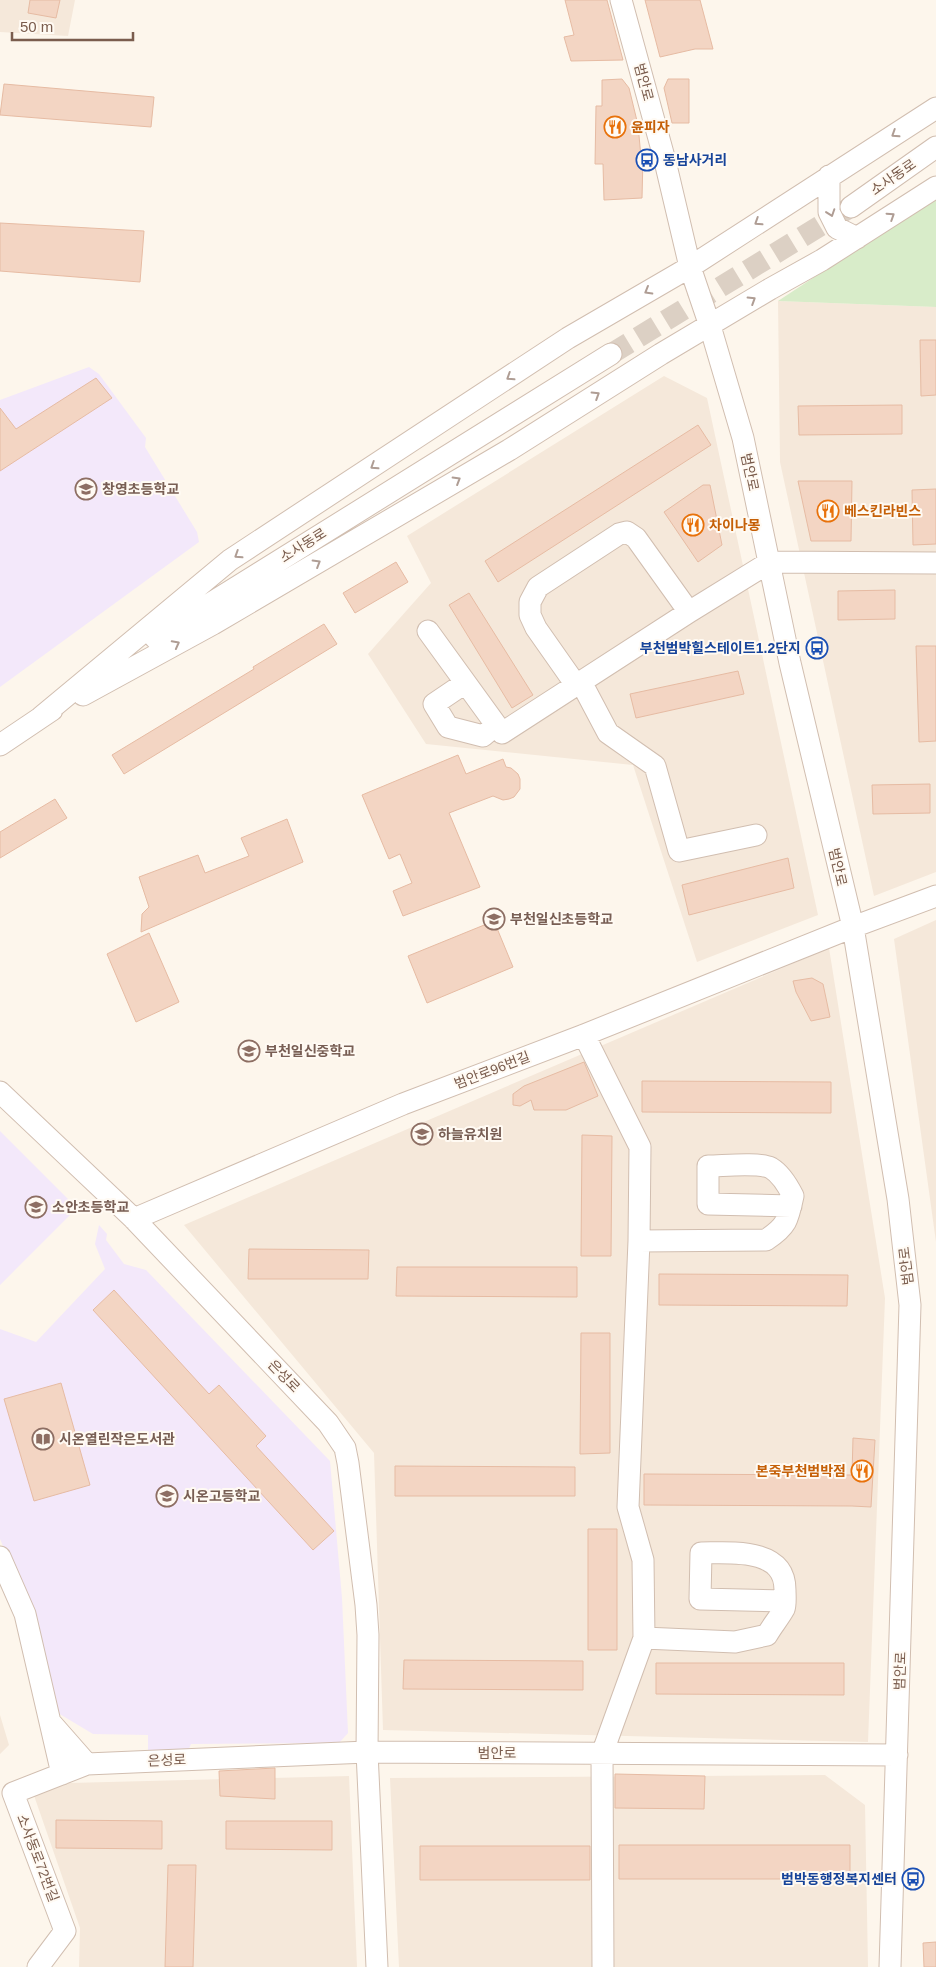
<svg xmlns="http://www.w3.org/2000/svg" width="936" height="1967" viewBox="0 0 936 1967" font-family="Arial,'Noto Sans KR',sans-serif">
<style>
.residential{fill:#f5e8da}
.education{fill:#f3e8fa}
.green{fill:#d8ecc9}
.building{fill:#f3d5c3;stroke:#e6bba3}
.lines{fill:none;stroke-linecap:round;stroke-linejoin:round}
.minor-tunnel{stroke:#dcd0c4;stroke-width:21;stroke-dasharray:21 11;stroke-linecap:butt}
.minor-casing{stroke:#d1beb0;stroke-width:23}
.minor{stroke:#fff;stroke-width:21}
.oneway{stroke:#af9d94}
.labels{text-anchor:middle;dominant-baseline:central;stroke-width:4;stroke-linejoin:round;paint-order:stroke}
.street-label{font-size:14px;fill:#7a5c4d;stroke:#fffaf3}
.food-label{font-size:14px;font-weight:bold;fill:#c56008;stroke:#fffaf3;text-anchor:start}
.transit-label{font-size:14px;font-weight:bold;fill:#164399;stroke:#fffaf3;text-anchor:end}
.education-label{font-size:14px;font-weight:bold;fill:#785e54;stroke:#fffaf3;text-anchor:start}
</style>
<rect width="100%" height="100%" fill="#fdf6ec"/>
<path class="residential" d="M 0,0 L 75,0 L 68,36 L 0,32 Z
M 778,301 L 936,307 L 936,872 L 874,896 L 780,462 Z
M 664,376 L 707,398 L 818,915 L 697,962 L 633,765 L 426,744 L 368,654 L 431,583 L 407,536 Z
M 936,920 L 936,1242 L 894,939 Z
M 829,948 L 885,1298 L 868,1742 L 383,1730 L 374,1453 L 184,1225 Z
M 0,1715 L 9,1745 L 0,1754 Z
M 825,1775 L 865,1805 L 868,1967 L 399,1967 L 390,1778 Z
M 349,1776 L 357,1967 L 79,1967 L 80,1928 L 30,1784 Z"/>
<path class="education" d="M 89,367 L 99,374 L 146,438 L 145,447 L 197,532 L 199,542 L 0,687 L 0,400 Z
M 0,1131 L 71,1202 L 74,1211 L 0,1285 Z
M 99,1225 L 107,1234 L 106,1240 L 124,1264 L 146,1270 L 330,1461 L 342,1598 L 348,1733 L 339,1743 L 191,1744 L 185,1757 L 148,1757 L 148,1735 L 93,1734 L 58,1713 L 31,1612 L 0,1539 L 0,1329 L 36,1342 L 105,1269 L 95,1244 Z"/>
<path class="green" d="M 936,197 L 936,307 L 778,301 Z"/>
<path class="building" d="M 30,0 L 60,0 L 56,18 L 28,13 Z
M 565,0 L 607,0 L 623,60 L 571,61 L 564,37 L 574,35 Z
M 645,0 L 700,0 L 713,49 L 695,49 L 660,57 Z
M 622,79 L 629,88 L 638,125 L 641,157 L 643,157 L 642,198 L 604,200 L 603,164 L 595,164 L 596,106 L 602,106 L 602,80 Z
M 668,79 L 689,79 L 689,123 L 672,123 L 664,88 Z
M 4,84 L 154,97 L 151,127 L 0,115 Z
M 0,223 L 144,231 L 140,282 L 0,271 Z
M 920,340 L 936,340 L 936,395 L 921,396 Z
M 96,378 L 112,398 L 0,471 L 0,408 L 16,429 Z
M 902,405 L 902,434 L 799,435 L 798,406 Z
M 698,425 L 711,445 L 498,582 L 485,561 Z
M 798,481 L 852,481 L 851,541 L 811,541 Z
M 703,485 L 710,485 L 722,545 L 698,562 L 664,512 Z
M 936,489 L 936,544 L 913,545 L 912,490 Z
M 396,562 L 408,582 L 355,613 L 343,593 Z
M 895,590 L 895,619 L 838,620 L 838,591 Z
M 469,593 L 533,695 L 512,708 L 449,605 Z
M 324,624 L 337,644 L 124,774 L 112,755 L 254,669 L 253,667 Z
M 916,646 L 936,646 L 936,741 L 919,742 Z
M 738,671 L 744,694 L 636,718 L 630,694 Z
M 458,755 L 466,774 L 503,759 L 506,767 L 511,768 L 518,774 L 520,779 L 520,789 L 514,797 L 509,799 L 503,800 L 493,796 L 449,813 L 480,887 L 403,916 L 393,891 L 412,883 L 400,854 L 389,859 L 362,795 Z
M 930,784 L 930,813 L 873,814 L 872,785 Z
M 55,799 L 67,818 L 0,858 L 0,832 Z
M 287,819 L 303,862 L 141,932 L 142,914 L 149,907 L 139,877 L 198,855 L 205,873 L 249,856 L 241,838 Z
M 788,858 L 794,888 L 689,915 L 682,885 Z
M 494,921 L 513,967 L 427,1003 L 408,956 Z
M 149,933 L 179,1002 L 136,1022 L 107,954 Z
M 812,978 L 823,984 L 830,1017 L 811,1021 L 796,992 L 793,981 Z
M 584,1062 L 598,1096 L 566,1110 L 534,1110 L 531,1100 L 520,1106 L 513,1105 L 513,1094 L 524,1086 Z
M 642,1081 L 831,1082 L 831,1113 L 642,1112 Z
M 582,1135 L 612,1136 L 611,1256 L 581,1256 Z
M 249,1249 L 369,1250 L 368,1279 L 248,1279 Z
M 397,1267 L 577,1267 L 577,1297 L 396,1296 Z
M 659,1274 L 848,1275 L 847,1306 L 659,1305 Z
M 114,1290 L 209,1394 L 219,1385 L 266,1436 L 256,1446 L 334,1531 L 313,1550 L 93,1310 Z
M 581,1333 L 610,1333 L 610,1453 L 580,1454 Z
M 61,1383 L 90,1485 L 34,1501 L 4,1399 Z
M 853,1438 L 875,1440 L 871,1507 L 852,1506 L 644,1505 L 644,1474 L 852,1475 Z
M 395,1466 L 575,1467 L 575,1496 L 395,1496 Z
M 588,1529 L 617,1529 L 617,1650 L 588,1650 Z
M 404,1660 L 583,1661 L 583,1690 L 403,1689 Z
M 656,1663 L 844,1663 L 844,1695 L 656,1694 Z
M 275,1768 L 275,1799 L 220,1796 L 219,1771 Z
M 615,1774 L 705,1776 L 704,1809 L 615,1808 Z
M 56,1820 L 162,1821 L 162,1849 L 56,1848 Z
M 226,1821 L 332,1821 L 332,1850 L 226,1849 Z
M 619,1845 L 850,1845 L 850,1879 L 619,1879 Z
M 420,1846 L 590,1846 L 590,1880 L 420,1880 Z
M 168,1865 L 196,1865 L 193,1967 L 165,1967 Z
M 936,1942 L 936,1967 L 924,1967 L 923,1943 Z"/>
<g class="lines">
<path class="minor-tunnel" d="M 611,354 L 851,207"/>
<g class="minor-casing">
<path id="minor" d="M 621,0 L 664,157 L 690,267 L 710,326 L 743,438 L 790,663 L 853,927 L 898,1199 L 910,1305 L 890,1967
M 829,176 L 829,212 L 837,228 L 857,238
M 851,207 L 936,147
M 428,631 L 502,733 L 689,612 L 770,562 L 936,563
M 155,638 L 611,354
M 581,682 L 608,733 L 655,766 L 679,851 L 756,835
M 465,683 L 434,704 L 448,727 L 483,736 L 496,725
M 576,685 L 536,628 L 530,615 L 530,602 L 538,587 L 619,534 L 627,532 L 636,538 L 689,612
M 83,695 L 213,624 L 509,450 L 661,354 L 770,289 L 822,260 L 936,187
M 41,717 L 230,560 L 568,338 L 690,267 L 936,108
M 0,745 L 52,710
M 584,1035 L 640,1147 L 639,1241 L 628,1507 L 643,1560 L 644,1638 L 602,1754 L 603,1967
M 0,1092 L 134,1219 L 328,1423 L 345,1448 L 348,1463 L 366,1605 L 368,1635 L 367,1752 L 377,1967
M 134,1219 L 403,1104 L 584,1035 L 853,927 L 936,896
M 639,1241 L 766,1240 C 787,1226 788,1220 793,1196 C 788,1186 781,1174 771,1168 C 758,1162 723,1166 708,1166 L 708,1204 L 791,1206
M 0,1557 L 25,1614 L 62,1774
M 644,1638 L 735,1642 L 767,1635 C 772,1626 779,1618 784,1609 C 786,1604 785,1596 785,1590 C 785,1547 730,1553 701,1553 L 700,1599 L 785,1601
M 51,1723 L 87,1764
M 38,1967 L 65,1931 L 13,1793 L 87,1764 L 367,1752 L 897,1755"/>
</g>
<use href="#minor" class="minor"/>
</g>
<defs><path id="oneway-chevron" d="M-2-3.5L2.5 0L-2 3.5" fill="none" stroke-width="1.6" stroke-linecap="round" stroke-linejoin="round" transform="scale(1.25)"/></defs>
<g class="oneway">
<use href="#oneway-chevron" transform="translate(895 134) rotate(147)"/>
<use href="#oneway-chevron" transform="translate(831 213) rotate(71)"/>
<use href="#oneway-chevron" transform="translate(891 216) rotate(-33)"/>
<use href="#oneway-chevron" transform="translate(758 222) rotate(147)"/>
<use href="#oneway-chevron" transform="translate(648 291) rotate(150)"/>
<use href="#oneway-chevron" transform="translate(752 300) rotate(-32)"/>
<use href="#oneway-chevron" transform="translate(510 377) rotate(147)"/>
<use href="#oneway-chevron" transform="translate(596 395) rotate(-32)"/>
<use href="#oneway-chevron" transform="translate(374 466) rotate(147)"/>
<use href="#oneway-chevron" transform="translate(457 480) rotate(-31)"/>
<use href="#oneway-chevron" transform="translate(238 555) rotate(147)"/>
<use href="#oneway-chevron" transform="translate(317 563) rotate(-31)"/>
<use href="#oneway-chevron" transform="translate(176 644) rotate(-28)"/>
</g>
<defs>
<g id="restaurant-ring" transform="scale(1.125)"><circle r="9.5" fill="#fffaf3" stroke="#e8710a" stroke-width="1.5"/><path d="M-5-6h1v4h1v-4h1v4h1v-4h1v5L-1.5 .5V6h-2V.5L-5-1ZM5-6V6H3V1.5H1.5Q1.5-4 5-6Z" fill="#e8710a"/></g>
<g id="bus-ring" transform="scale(1.125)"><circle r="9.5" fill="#fffaf3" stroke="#1a4fb4" stroke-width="1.5"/><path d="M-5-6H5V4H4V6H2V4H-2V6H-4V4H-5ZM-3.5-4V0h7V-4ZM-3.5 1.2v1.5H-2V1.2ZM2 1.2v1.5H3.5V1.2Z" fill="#1a4fb4"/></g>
<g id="school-ring" transform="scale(1.125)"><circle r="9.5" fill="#fffaf3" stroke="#8d6e63" stroke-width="1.5"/><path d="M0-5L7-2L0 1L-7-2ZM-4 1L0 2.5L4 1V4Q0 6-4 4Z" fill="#8d6e63"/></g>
<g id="library-ring" transform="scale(1.125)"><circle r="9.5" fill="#fffaf3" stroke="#8d6e63" stroke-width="1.5"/><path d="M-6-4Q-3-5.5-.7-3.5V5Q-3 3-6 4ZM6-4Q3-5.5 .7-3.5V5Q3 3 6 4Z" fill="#8d6e63"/></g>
</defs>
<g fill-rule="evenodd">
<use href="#restaurant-ring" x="615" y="127"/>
<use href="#bus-ring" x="647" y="160"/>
<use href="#school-ring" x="86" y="489"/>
<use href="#restaurant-ring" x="828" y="511"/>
<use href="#restaurant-ring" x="693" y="525"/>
<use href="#bus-ring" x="817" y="648"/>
<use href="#school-ring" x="494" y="919"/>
<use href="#school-ring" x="249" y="1051"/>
<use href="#school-ring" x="422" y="1134"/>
<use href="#school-ring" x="36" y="1207"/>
<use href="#library-ring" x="43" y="1439"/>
<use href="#restaurant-ring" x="862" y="1471"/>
<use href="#school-ring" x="167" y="1496"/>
<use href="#bus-ring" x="913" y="1879"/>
</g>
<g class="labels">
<g class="street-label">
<text transform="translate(644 82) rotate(75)">범안로</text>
<text transform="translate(893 177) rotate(-35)">소사동로</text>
<text transform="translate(750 472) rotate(78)">범안로</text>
<text transform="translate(303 545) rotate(-32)">소사동로</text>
<text transform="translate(838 867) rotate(77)">범안로</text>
<text transform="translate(492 1070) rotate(-21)">범안로96번길</text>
<text transform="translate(906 1266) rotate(-97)">범안로</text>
<text transform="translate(284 1376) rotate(46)">은성로</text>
<text transform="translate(900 1671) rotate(-88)">범안로</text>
<text x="497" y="1753">범안로</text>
<text transform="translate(167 1760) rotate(-2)">은성로</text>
<text transform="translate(38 1858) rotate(69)">소사동로72번길</text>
</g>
<g class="food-label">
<text x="631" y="127">윤피자</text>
<text x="844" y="511">베스킨라빈스</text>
<text x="709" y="525">차이나몽</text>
<text x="846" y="1471" text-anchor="end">본죽부천범박점</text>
</g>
<g class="transit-label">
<text x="663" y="160" text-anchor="start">동남사거리</text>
<text x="801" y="648">부천범박힐스테이트1.2단지</text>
<text x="897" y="1879">범박동행정복지센터</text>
</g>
<g class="education-label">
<text x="102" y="489">창영초등학교</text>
<text x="510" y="919">부천일신초등학교</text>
<text x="265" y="1051">부천일신중학교</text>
<text x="438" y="1134">하늘유치원</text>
<text x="52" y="1207">소안초등학교</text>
<text x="59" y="1439">시온열린작은도서관</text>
<text x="183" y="1496">시온고등학교</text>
</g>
</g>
<path d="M12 32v8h121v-8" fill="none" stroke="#7a5c4d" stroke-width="2.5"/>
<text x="20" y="32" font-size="15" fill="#7a5c4d" stroke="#fffaf3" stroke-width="4" paint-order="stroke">50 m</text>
</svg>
